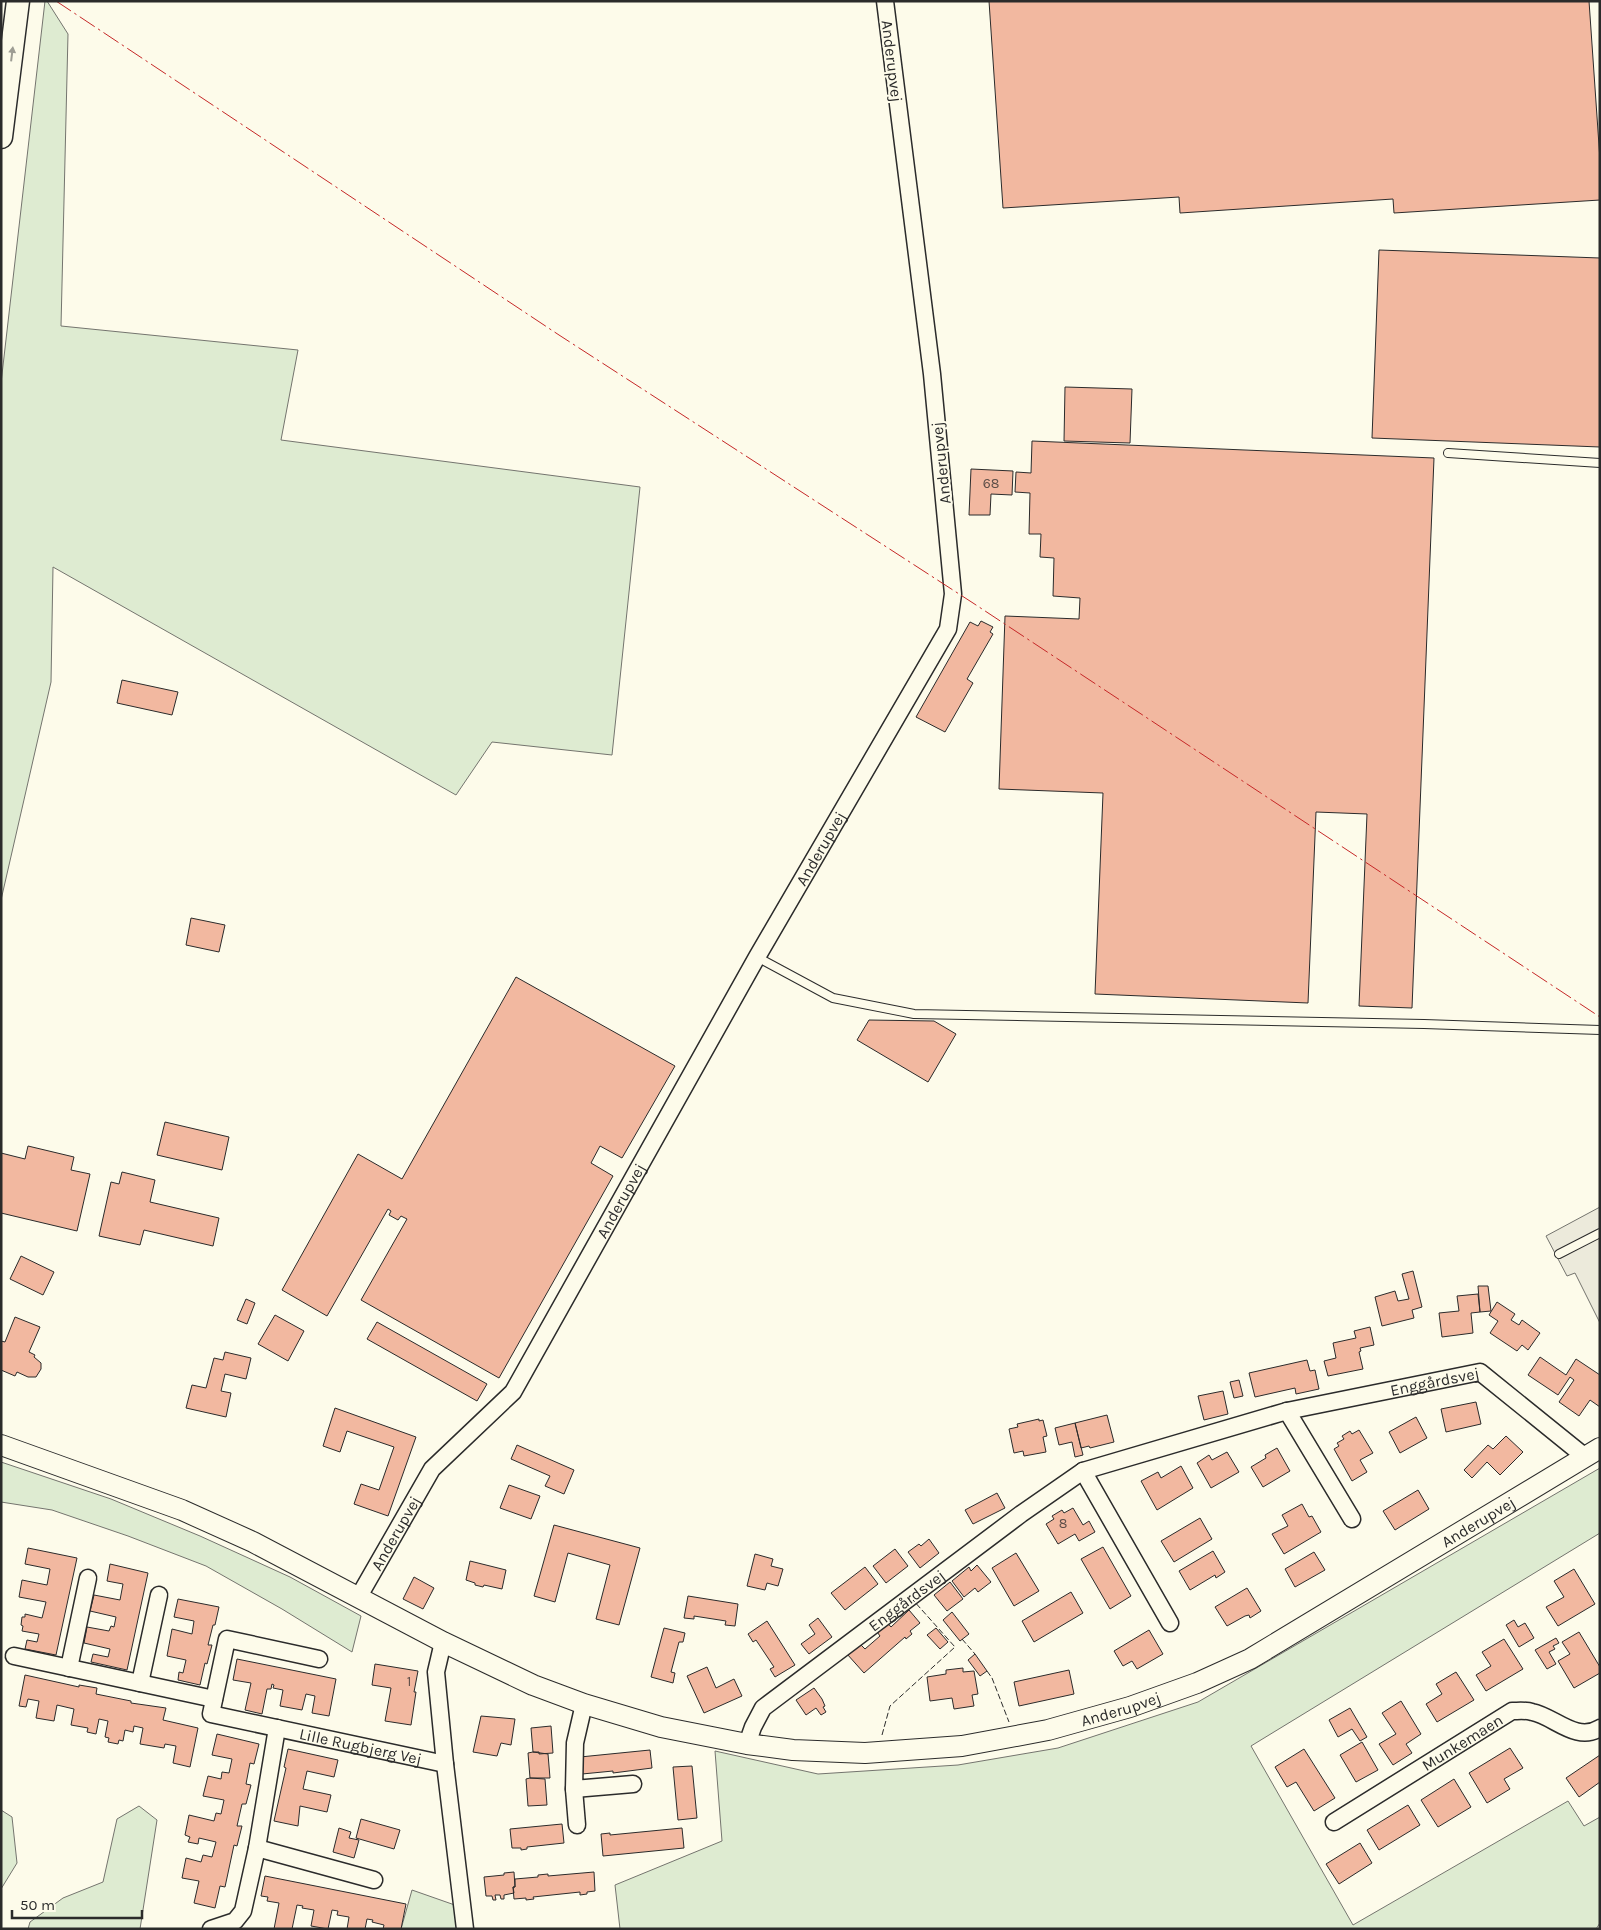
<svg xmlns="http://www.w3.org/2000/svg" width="1601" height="1930" viewBox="0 0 1601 1930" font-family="Karla,sans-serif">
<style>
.green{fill:#deebd1;stroke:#74746e}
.parking{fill:#eceadb;stroke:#74746e}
.building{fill:#f2b8a0;stroke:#2b2b2b}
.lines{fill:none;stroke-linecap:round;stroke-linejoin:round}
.service-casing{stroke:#2b2b2b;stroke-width:10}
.minor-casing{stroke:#2b2b2b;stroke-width:19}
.tertiary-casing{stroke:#2b2b2b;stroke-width:22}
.secondary-casing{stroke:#2b2b2b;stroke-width:25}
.service{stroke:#fdfbea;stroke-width:8}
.minor{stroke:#fdfbea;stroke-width:16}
.tertiary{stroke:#fdfbea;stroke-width:20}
.secondary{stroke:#fdfbea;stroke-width:22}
.fence{stroke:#2b2b2b;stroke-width:1;stroke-dasharray:6 2.5;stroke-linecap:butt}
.power{stroke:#c62828;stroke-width:1;stroke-dasharray:18 4 2.5 4;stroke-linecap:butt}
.oneway{fill:#9e9d94}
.labels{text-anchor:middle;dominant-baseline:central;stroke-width:4;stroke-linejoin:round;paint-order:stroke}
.number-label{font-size:14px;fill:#5d4e48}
.street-label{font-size:16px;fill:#2b2b2b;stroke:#fdfbea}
</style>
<rect width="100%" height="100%" fill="#fdfbea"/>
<path class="green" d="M 45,1 L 47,1 L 68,34 L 61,326 L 298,350 L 281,440 L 640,487 L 612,755 L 492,742 L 456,795 L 53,567 L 51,682 L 1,900 L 1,383 Z
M 1,1462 L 111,1499 L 200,1536 L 290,1577 L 361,1616 L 352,1652 L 282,1609 L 206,1566 L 128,1536 L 52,1510 L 1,1502 Z
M 1600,1468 L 1600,1533 L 1251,1746 L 1353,1925 L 1568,1801 L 1584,1826 L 1600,1817 L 1600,1923 L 1596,1929 L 620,1929 L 615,1885 L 722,1841 L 715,1751 L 818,1774 L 958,1765 L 1058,1748 L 1198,1702 Z
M 139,1806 L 157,1820 L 140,1929 L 28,1929 L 30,1922 L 63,1898 L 103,1882 L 117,1819 Z
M 1,1810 L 12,1817 L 17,1863 L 1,1889 Z
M 412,1890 L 469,1910 L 473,1929 L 401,1929 Z"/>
<path class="parking" d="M 1600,1207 L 1600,1323 L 1575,1273 L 1567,1276 L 1546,1236 Z"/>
<path class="building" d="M 989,1 L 1589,1 L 1600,160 L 1600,200 L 1394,213 L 1393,199 L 1180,213 L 1179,197 L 1003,208 Z
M 1379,250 L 1600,258 L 1600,447 L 1372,438 Z
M 1065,387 L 1132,389 L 1130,443 L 1064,441 Z
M 1032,441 L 1434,458 L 1412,1008 L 1359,1006 L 1367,814 L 1316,812 L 1308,1003 L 1095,994 L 1103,793 L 999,789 L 1005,616 L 1079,619 L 1080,598 L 1053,596 L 1054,558 L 1040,557 L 1041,534 L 1029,534 L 1030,493 L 1015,492 L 1016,472 L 1031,473 Z
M 971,469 L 1013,471 L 1012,495 L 991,494 L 990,515 L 969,515 Z
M 981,621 L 993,627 L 990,632 L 993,634 L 967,679 L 973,683 L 945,732 L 916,717 L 970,622 L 978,626 Z
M 122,680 L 178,692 L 172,715 L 117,703 Z
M 191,918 L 225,925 L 219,952 L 186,945 Z
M 516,977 L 675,1066 L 622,1158 L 600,1146 L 591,1163 L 613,1176 L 499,1378 L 361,1300 L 407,1219 L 401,1216 L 398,1220 L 389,1215 L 391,1211 L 388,1209 L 327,1316 L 282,1290 L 358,1154 L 402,1179 Z
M 869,1020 L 934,1021 L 956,1034 L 928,1082 L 857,1040 Z
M 165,1122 L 229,1137 L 222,1170 L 157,1155 Z
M 28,1146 L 74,1157 L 71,1170 L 90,1174 L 77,1231 L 1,1213 L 1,1153 L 25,1159 Z
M 122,1172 L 155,1180 L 150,1202 L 219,1218 L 213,1246 L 144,1230 L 140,1245 L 99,1236 L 111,1182 L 119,1184 Z
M 21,1256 L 54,1272 L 43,1295 L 10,1279 Z
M 1413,1271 L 1422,1307 L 1412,1310 L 1414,1318 L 1382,1326 L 1375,1297 L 1395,1291 L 1398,1301 L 1409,1299 L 1402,1274 Z
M 1478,1286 L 1488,1286 L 1491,1311 L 1480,1312 Z
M 1478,1294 L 1480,1312 L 1471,1313 L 1473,1333 L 1442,1337 L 1439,1313 L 1459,1311 L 1457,1296 Z
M 246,1299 L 255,1303 L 247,1324 L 237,1320 Z
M 1497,1302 L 1515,1314 L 1511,1320 L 1519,1325 L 1522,1320 L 1540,1333 L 1528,1350 L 1522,1345 L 1517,1351 L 1490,1333 L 1498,1321 L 1489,1315 Z
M 275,1315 L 304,1331 L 288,1361 L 258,1344 Z
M 15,1317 L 40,1327 L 29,1352 L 35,1355 L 34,1357 L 41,1363 L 41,1369 L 36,1377 L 28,1377 L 17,1372 L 15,1376 L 1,1370 L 1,1341 L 5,1342 Z
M 377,1322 L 487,1384 L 477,1401 L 367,1339 Z
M 1370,1327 L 1374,1345 L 1360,1348 L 1361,1351 L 1359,1352 L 1363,1369 L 1328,1376 L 1324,1361 L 1336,1358 L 1333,1343 L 1356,1338 L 1354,1331 Z
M 225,1352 L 251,1358 L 246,1379 L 225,1374 L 221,1391 L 231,1393 L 226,1417 L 186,1408 L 192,1385 L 206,1388 L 214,1358 L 223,1360 Z
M 1540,1357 L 1566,1375 L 1576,1359 L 1600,1375 L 1600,1407 L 1590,1400 L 1579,1416 L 1559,1402 L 1574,1380 L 1570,1377 L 1558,1395 L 1528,1375 Z
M 1307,1360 L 1310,1371 L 1315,1370 L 1319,1389 L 1296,1394 L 1295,1388 L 1255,1397 L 1249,1373 Z
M 1239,1380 L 1243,1396 L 1234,1398 L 1230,1382 Z
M 1223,1391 L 1228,1414 L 1204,1420 L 1198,1396 Z
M 1476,1402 L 1481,1424 L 1446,1432 L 1441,1409 Z
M 335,1408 L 416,1437 L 388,1516 L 354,1504 L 361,1484 L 379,1490 L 394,1447 L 347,1431 L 340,1452 L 323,1446 Z
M 1107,1415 L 1114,1442 L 1090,1448 L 1089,1446 L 1081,1448 L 1075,1423 Z
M 1416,1417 L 1427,1438 L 1400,1453 L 1389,1432 Z
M 1039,1419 L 1039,1421 L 1043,1420 L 1047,1436 L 1043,1437 L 1046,1452 L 1024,1456 L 1023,1451 L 1014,1453 L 1009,1429 L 1018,1427 L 1017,1424 Z
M 1075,1423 L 1083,1455 L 1075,1457 L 1072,1442 L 1059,1445 L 1055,1428 Z
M 1359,1430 L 1373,1453 L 1360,1460 L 1367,1472 L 1352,1481 L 1334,1449 L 1339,1446 L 1337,1443 L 1344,1439 L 1342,1436 L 1350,1431 L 1352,1434 Z
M 1506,1436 L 1523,1452 L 1500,1475 L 1487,1462 L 1472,1478 L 1464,1470 L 1488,1445 L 1493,1449 Z
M 517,1445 L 574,1470 L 564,1494 L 545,1486 L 550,1476 L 511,1459 Z
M 1277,1448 L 1290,1471 L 1263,1487 L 1251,1467 L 1266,1458 L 1265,1455 Z
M 1227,1452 L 1239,1472 L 1211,1488 L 1197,1463 L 1209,1455 L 1212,1460 Z
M 1181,1466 L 1193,1488 L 1157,1510 L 1141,1481 L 1158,1472 L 1161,1478 Z
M 509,1485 L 540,1496 L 531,1519 L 500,1508 Z
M 1418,1490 L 1429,1509 L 1395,1530 L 1383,1511 Z
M 997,1493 L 1005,1508 L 973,1524 L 965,1510 Z
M 1302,1504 L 1309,1517 L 1312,1516 L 1321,1532 L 1284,1554 L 1272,1534 L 1288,1526 L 1282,1515 Z
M 1073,1508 L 1083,1525 L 1089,1521 L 1095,1532 L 1079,1541 L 1075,1534 L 1058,1544 L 1046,1524 L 1054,1519 L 1052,1516 L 1062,1510 L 1064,1513 Z
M 1200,1518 L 1212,1539 L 1174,1562 L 1161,1541 Z
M 554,1525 L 640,1548 L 619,1625 L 596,1619 L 610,1565 L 568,1553 L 555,1602 L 534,1596 Z
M 929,1539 L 939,1553 L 920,1568 L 908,1552 L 919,1544 L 921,1546 Z
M 1103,1547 L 1131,1596 L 1110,1609 L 1081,1559 Z
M 28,1548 L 77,1558 L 56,1655 L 25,1649 L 27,1640 L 37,1642 L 39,1634 L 22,1631 L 23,1626 L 21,1625 L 22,1617 L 25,1617 L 25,1614 L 42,1618 L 46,1602 L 19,1597 L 22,1580 L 47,1585 L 50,1569 L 25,1564 Z
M 895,1549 L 908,1566 L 886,1583 L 873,1566 Z
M 1213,1551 L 1225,1572 L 1216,1578 L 1215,1575 L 1190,1590 L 1179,1571 Z
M 1314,1552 L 1325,1570 L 1295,1587 L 1285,1569 Z
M 1016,1553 L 1039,1591 L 1014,1606 L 992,1568 Z
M 755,1554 L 773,1559 L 771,1566 L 783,1569 L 778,1586 L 767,1583 L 765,1590 L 747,1586 Z
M 470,1561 L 506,1570 L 502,1589 L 484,1585 L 483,1587 L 475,1585 L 475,1583 L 466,1580 Z
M 110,1564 L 148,1573 L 127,1670 L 91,1662 L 93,1654 L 108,1657 L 110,1649 L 84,1643 L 87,1627 L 109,1631 L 111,1626 L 114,1627 L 116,1617 L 90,1611 L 94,1595 L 120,1600 L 123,1584 L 107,1581 Z
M 977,1565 L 991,1582 L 978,1592 L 975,1588 L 964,1597 L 952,1581 L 969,1567 L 971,1571 Z
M 865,1567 L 878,1584 L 845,1610 L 831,1593 Z
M 1574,1569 L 1595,1604 L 1558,1626 L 1546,1607 L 1564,1597 L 1554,1581 Z
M 414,1577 L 434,1588 L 423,1609 L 403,1599 Z
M 950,1582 L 963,1599 L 947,1611 L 934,1595 Z
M 1247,1588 L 1261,1611 L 1250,1618 L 1249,1615 L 1245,1616 L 1227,1626 L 1215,1607 Z
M 1071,1592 L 1083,1613 L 1034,1642 L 1022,1621 Z
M 688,1596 L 738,1604 L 735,1626 L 725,1625 L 726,1621 L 694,1616 L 694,1619 L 684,1618 Z
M 178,1599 L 219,1607 L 215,1625 L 213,1625 L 208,1645 L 212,1645 L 207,1664 L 205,1663 L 200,1685 L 178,1680 L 179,1672 L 183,1673 L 186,1660 L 167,1656 L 172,1629 L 192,1634 L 194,1621 L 174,1617 Z
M 909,1610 L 920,1623 L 910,1631 L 912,1634 L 906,1639 L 905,1637 L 864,1673 L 847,1654 L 859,1643 L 865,1649 L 880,1636 L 875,1629 L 885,1620 L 891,1627 Z
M 952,1612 L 969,1634 L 960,1641 L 943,1620 Z
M 818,1618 L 832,1637 L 809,1654 L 801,1644 L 815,1634 L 809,1625 Z
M 1514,1620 L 1518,1627 L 1525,1623 L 1534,1638 L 1519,1647 L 1506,1625 Z
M 767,1621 L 795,1665 L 775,1677 L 770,1669 L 774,1667 L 756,1640 L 753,1642 L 748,1634 Z
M 664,1628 L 685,1633 L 683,1642 L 679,1642 L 671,1672 L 675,1673 L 673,1683 L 651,1677 Z
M 936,1628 L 948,1642 L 940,1649 L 927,1635 Z
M 1149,1630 L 1163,1654 L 1137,1669 L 1132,1661 L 1123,1666 L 1114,1651 Z
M 1579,1632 L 1600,1667 L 1600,1673 L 1574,1688 L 1558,1661 L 1570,1654 L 1562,1642 Z
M 1556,1638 L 1559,1643 L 1553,1646 L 1555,1649 L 1549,1652 L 1556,1664 L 1547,1669 L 1535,1650 Z
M 1504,1639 L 1523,1669 L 1486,1691 L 1476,1675 L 1491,1666 L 1482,1652 Z
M 975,1654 L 987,1671 L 980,1676 L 968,1660 Z
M 237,1659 L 336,1679 L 329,1716 L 312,1713 L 315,1696 L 306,1694 L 302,1710 L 280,1706 L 283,1690 L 273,1688 L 274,1685 L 272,1684 L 271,1689 L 267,1689 L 262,1714 L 245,1710 L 251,1683 L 233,1680 Z
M 375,1664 L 418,1671 L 414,1692 L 416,1692 L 411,1725 L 385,1721 L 391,1688 L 372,1685 Z
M 707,1667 L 716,1688 L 734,1679 L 742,1696 L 704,1713 L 687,1676 Z
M 963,1668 L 963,1672 L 974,1671 L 978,1694 L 972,1695 L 974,1706 L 954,1709 L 952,1698 L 930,1701 L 927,1677 L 946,1674 L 946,1670 Z
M 1069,1670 L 1074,1694 L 1019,1706 L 1014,1682 Z
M 1456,1672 L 1474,1700 L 1437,1722 L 1426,1704 L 1442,1694 L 1436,1684 Z
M 25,1675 L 79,1687 L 79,1685 L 97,1688 L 96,1694 L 131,1701 L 131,1703 L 166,1708 L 163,1720 L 198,1728 L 190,1767 L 173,1763 L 176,1746 L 165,1744 L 164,1748 L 140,1744 L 143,1728 L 134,1726 L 133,1732 L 125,1730 L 123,1741 L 119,1740 L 118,1744 L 108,1742 L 109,1738 L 105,1737 L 108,1721 L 99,1719 L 96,1734 L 87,1732 L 88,1728 L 71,1725 L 74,1709 L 57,1705 L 54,1721 L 36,1718 L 39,1701 L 28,1699 L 26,1707 L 19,1706 Z
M 814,1688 L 822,1699 L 825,1706 L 823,1707 L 826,1712 L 821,1715 L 816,1708 L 806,1715 L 796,1700 Z
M 1401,1701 L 1421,1734 L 1406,1744 L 1412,1753 L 1393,1765 L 1379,1744 L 1396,1734 L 1382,1713 Z
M 1350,1708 L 1367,1737 L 1360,1741 L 1352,1729 L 1338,1737 L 1329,1720 Z
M 481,1716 L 515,1719 L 511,1745 L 501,1743 L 497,1756 L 473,1752 Z
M 551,1726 L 553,1753 L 539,1754 L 539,1752 L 533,1752 L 531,1728 Z
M 217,1734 L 259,1744 L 254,1764 L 250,1763 L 246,1784 L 251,1785 L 246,1804 L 242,1804 L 237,1826 L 242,1826 L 237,1846 L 234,1845 L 225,1887 L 220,1886 L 215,1908 L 194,1903 L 199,1881 L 182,1878 L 186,1858 L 201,1862 L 203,1855 L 212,1857 L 216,1842 L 199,1838 L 198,1844 L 188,1842 L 190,1837 L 185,1835 L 189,1815 L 214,1821 L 216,1813 L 221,1814 L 224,1800 L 203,1796 L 208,1776 L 221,1779 L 222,1772 L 229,1773 L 232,1759 L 212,1755 Z
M 1362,1742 L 1378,1770 L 1356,1782 L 1340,1755 Z
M 1510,1748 L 1523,1768 L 1504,1779 L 1510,1789 L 1487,1803 L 1469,1773 Z
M 288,1749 L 338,1760 L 334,1777 L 307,1771 L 303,1789 L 331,1795 L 327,1812 L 300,1806 L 298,1826 L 274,1821 L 286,1768 L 284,1767 Z
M 1304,1749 L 1335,1798 L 1314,1811 L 1296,1782 L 1287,1787 L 1275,1767 Z
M 650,1750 L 652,1768 L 613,1773 L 613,1771 L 582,1774 L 580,1757 Z
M 533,1752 L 548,1754 L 550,1778 L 530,1778 L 528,1753 Z
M 1600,1755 L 1600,1782 L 1579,1797 L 1566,1778 Z
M 692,1766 L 697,1818 L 678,1820 L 673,1767 Z
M 530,1778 L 545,1779 L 547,1805 L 528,1806 L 526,1779 Z
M 1454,1779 L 1471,1807 L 1438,1827 L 1421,1800 Z
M 1408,1805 L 1420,1825 L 1379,1850 L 1367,1830 Z
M 361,1819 L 400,1830 L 394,1849 L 356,1838 Z
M 562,1824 L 564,1843 L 527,1847 L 527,1849 L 521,1850 L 521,1848 L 512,1848 L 510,1829 Z
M 339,1828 L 351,1832 L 349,1838 L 359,1840 L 354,1858 L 333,1852 Z
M 682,1828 L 684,1848 L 603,1856 L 601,1834 L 610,1833 L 610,1835 Z
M 1360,1843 L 1372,1863 L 1339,1884 L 1326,1864 Z
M 514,1872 L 515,1887 L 513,1887 L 514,1893 L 504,1895 L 504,1899 L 501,1899 L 500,1895 L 495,1895 L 496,1900 L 493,1900 L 492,1896 L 486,1896 L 484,1877 L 504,1875 L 504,1873 Z
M 594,1872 L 595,1891 L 587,1892 L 587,1894 L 580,1895 L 580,1892 L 533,1897 L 534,1899 L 526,1900 L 526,1898 L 514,1899 L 513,1887 L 515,1887 L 515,1879 L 538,1877 L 538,1875 L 548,1874 L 548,1876 Z
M 265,1876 L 406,1904 L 401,1929 L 383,1929 L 384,1925 L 372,1922 L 373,1920 L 367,1919 L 365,1929 L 347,1929 L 349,1917 L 337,1915 L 338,1911 L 332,1910 L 328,1929 L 311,1926 L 314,1910 L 302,1908 L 303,1906 L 297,1905 L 292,1929 L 274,1929 L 279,1903 L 267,1901 L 268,1897 L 261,1896 Z"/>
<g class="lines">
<g class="service-casing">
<path id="service" d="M 1448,453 L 1600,463
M 757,957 L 833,998 L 914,1014 L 1424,1024 L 1600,1030
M 1559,1254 L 1600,1233"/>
</g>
<g class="minor-casing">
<g id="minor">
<path d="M 1287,1411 L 1352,1519"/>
<path d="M 1083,1471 L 1170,1623"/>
<path id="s1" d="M 358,1598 L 432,1469 L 513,1392 L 757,957 L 948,629 L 953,594 L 932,374 L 885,1"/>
<path d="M 443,1642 L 436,1672 L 445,1764 L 465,1929"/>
<path d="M 14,1656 L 214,1699"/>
<path id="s2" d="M 319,1659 L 227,1639 L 211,1714 L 445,1764"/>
<path d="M 69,1668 L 88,1578"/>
<path d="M 140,1683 L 159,1595"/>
<path d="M 584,1704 L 575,1743 L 574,1789 L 633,1784"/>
<path id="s3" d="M 747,1744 L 753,1727 L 763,1708 L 1021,1514 L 1083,1471 L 1287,1411 L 1480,1372 L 1584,1456"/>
<path d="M 574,1789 L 577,1825"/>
<path id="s4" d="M 1334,1822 L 1512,1711 C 1518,1711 1526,1710 1532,1712 C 1554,1716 1576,1743 1600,1728"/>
<path d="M 257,1848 L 374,1880"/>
<path d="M 211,1929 L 235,1921 L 243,1911 L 257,1848 L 277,1728"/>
</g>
</g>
<g class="tertiary-casing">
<g id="tertiary">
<path id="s5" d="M 1,1445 L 182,1510 L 253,1542 L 443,1642 L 533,1685 L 584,1704 L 661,1727 L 747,1744 L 793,1750 L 865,1753 L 962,1746 L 1048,1730 L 1130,1707 L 1197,1683 L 1250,1659 L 1600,1448"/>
</g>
</g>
<g class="secondary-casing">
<path id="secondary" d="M 1,137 L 18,1"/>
</g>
<use href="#service" class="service"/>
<use href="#minor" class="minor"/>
<use href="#tertiary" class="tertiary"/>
<use href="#secondary" class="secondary"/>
<path class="fence" d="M 962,1639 L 975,1654
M 987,1671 L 992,1678 L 1009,1722
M 882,1735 L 890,1706 L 955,1647 L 913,1600"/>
<path class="power" d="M 56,1 L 559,335 L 973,603 L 1600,1017"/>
</g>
<defs><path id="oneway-solid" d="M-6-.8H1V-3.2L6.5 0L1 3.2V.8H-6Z" transform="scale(1.25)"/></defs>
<use class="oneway" href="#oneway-solid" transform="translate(12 54) rotate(-83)"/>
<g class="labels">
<g class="number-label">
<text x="991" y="483">68</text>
<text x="1063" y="1523">8</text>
<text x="409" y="1681">1</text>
</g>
<g class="street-label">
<text transform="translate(892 61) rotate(83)">Anderupvej</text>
<text transform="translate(941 463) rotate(-96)">Anderupvej</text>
<text stroke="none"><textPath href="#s1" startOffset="885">Anderupvej</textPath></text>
<text stroke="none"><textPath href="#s1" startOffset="480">Anderupvej</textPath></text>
<text stroke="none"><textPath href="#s3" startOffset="801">Enggårdsvej</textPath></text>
<text stroke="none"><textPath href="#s5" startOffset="1591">Anderupvej</textPath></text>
<text stroke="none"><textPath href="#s1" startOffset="75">Anderupvej</textPath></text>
<text stroke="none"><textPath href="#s3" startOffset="219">Enggårdsvej</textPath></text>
<text stroke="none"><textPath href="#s5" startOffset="1186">Anderupvej</textPath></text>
<text stroke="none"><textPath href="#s4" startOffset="151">Munkemaen</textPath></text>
<text stroke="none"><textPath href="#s2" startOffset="324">Lille Rugbjerg Vej</textPath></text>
</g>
</g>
<rect width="1601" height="1930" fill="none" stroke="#2b2b2b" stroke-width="5"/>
<path d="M12 1910v8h130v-8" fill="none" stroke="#2b2b2b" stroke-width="2.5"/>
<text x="20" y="1910" font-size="15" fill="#2b2b2b" stroke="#fdfbea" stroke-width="4" paint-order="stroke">50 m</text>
</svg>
